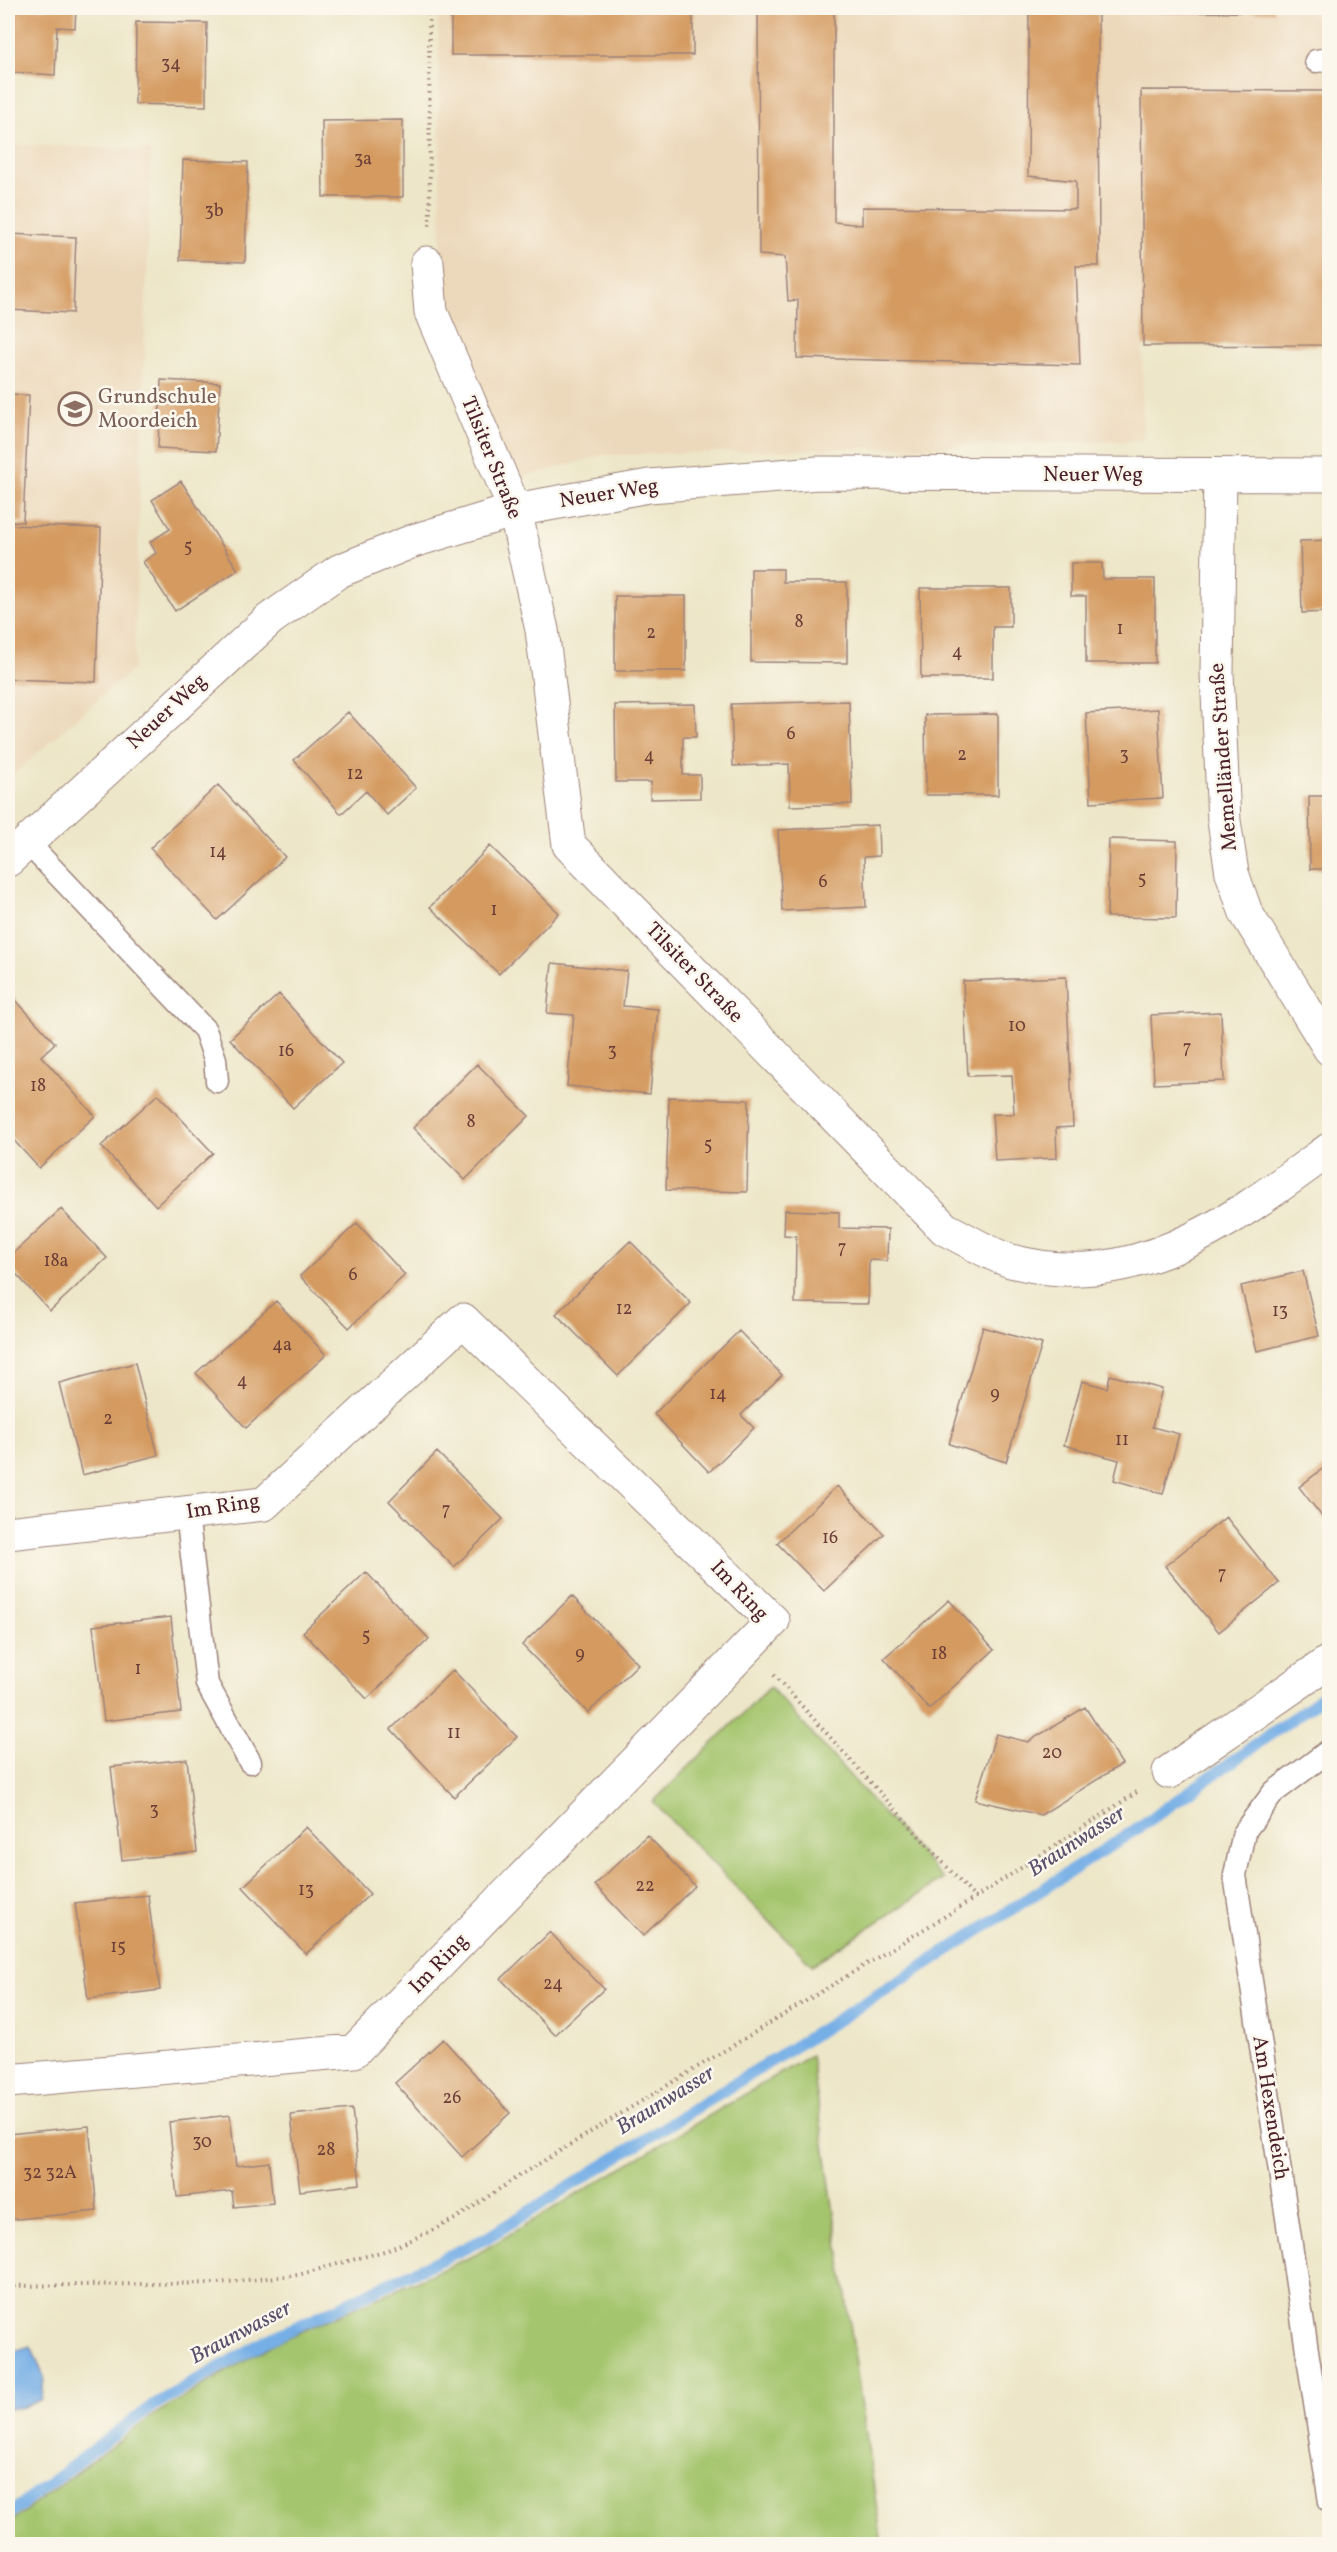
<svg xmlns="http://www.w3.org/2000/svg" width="1337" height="2552" viewBox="0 0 1337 2552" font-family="Vollkorn,serif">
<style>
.built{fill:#ecd8ba}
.green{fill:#a4c56d;stroke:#77724c;stroke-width:1.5}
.water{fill:#76afe6;stroke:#606788;stroke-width:1.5}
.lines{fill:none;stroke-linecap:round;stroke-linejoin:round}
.stream{stroke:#76afe6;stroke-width:12}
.building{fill:#d49a5e}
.service-casing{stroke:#9c827a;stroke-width:25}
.minor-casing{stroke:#9c827a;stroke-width:35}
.path{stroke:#9c827a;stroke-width:4;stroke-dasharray:1.5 4.5;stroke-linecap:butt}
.service{stroke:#fff;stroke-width:22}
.minor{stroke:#fff;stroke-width:33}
.labels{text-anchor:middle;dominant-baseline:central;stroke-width:5;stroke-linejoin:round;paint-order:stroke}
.number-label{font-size:18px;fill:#6c3e38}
.education-label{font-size:21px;fill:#785e54;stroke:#fbf7ec;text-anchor:start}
.street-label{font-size:21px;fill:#4a1f2b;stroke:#fbf7ec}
.water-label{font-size:22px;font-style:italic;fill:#59516c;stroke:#fbf7ec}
</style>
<rect width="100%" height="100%" fill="#fbf7ec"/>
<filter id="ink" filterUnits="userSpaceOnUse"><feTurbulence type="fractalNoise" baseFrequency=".0167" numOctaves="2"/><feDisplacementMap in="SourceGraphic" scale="12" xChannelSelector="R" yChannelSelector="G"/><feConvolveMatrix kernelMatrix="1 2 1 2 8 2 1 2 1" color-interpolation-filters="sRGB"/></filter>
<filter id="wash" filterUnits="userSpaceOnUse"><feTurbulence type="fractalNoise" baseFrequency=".008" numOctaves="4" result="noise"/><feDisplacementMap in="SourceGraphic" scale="24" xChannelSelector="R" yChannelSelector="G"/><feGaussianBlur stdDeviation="1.35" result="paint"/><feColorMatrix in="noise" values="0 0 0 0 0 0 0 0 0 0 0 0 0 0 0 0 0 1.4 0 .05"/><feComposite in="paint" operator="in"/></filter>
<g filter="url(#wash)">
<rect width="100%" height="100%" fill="#ede6c8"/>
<path class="built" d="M 438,8 L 1329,8 L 1329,91 L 1141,90 L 1143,441 L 605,455 L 515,479 L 442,312 Z
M 8,144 L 151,150 L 134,668 L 8,779 Z"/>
<path class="green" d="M 770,1687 L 943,1879 L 812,1965 L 653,1802 Z
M 811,2055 L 882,2544 L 8,2544 L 8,2524 L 155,2414 L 273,2344 L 475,2255 Z"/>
<path class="water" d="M 31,2346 L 44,2377 L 42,2399 L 24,2407 L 8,2409 L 8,2353 Z"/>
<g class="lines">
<path class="stream" d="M 8,2515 L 152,2406 L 266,2341 L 485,2239 L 903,1979 L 1141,1826 L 1330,1692"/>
</g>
<g id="blocks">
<path class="building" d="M 8,8 L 76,8 L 75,28 L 57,27 L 55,75 L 8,72 Z
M 451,8 L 693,8 L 693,55 L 451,55 Z
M 758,8 L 834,8 L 834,222 L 862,225 L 862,207 L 1076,209 L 1076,181 L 1028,176 L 1029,8 L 1274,8 L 1274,12 L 1098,13 L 1099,266 L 1076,266 L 1080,365 L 797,358 L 798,300 L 788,301 L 785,257 L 759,255 Z
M 944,8 L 995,8 L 981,14 Z
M 136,22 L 207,23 L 206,106 L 135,104 Z
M 1141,90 L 1330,91 L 1330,345 L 1143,346 Z
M 403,120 L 403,197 L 323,197 L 322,121 Z
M 183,160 L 248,162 L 245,262 L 180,260 Z
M 8,234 L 76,237 L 73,313 L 8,310 Z
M 161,380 L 220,383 L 216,451 L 158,448 Z
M 8,394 L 29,395 L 23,522 L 8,521 Z
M 181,481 L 238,570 L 175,611 L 143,562 L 156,553 L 150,542 L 170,529 L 152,500 Z
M 8,525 L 101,528 L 96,682 L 8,679 Z
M 1330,540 L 1330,612 L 1302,613 L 1300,541 Z
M 1071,563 L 1102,563 L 1103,579 L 1155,579 L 1155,663 L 1086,663 L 1086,596 L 1071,596 Z
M 751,569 L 783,569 L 783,582 L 847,582 L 847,663 L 751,662 Z
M 920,588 L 1011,588 L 1011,627 L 993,627 L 993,678 L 921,678 Z
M 615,596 L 686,596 L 686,671 L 615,671 Z
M 849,701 L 852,804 L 790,806 L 789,764 L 733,766 L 731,704 Z
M 695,704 L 696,737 L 683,737 L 683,775 L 700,775 L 700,798 L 650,799 L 651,782 L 616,782 L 615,705 Z
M 1158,709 L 1163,798 L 1091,802 L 1086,713 Z
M 348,712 L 416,788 L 387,815 L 366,791 L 341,814 L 294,760 Z
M 998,714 L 998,795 L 926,795 L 925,715 Z
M 218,785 L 285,857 L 217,920 L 150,848 Z
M 1309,796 L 1330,796 L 1330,869 L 1310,869 Z
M 878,825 L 879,856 L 864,857 L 866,907 L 782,911 L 778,830 Z
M 1109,839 L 1177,841 L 1176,918 L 1107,917 Z
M 490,846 L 559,913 L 499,974 L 430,907 Z
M 552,963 L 627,971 L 623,1006 L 658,1009 L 650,1094 L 567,1086 L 574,1015 L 547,1013 Z
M 1066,977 L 1073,1127 L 1056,1128 L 1057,1158 L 995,1161 L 992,1114 L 1014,1114 L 1012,1075 L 968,1076 L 963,981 Z
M 279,994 L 342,1063 L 293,1108 L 230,1039 Z
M 12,996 L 55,1043 L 41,1056 L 95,1116 L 39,1168 L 8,1134 L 8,1000 Z
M 1221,1012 L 1224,1081 L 1154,1084 L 1151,1015 Z
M 477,1064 L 529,1116 L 465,1180 L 413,1128 Z
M 158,1094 L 213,1153 L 156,1206 L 101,1146 Z
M 669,1097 L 749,1100 L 747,1192 L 666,1190 Z
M 61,1209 L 107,1258 L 50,1311 L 8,1265 L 8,1258 Z
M 785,1210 L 839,1212 L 839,1228 L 888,1229 L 887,1261 L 869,1260 L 868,1304 L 795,1303 L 796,1236 L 784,1235 Z
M 357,1223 L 405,1275 L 349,1328 L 300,1276 Z
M 630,1241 L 691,1303 L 618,1376 L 556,1314 Z
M 1303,1271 L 1319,1336 L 1257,1351 L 1241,1286 Z
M 276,1301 L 326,1355 L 246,1428 L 196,1373 Z
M 983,1327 L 1042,1344 L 1006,1462 L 949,1444 Z
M 739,1331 L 782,1375 L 741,1415 L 754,1428 L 709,1472 L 654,1414 Z
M 135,1363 L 158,1455 L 82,1475 L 59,1383 Z
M 1110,1375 L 1162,1389 L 1152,1427 L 1179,1434 L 1163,1494 L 1114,1480 L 1119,1460 L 1064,1445 L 1082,1381 L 1107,1388 Z
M 437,1452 L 503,1519 L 454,1567 L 389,1501 Z
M 1330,1463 L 1330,1521 L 1327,1523 L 1299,1487 Z
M 837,1486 L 884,1534 L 824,1591 L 777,1543 Z
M 1226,1517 L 1279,1583 L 1219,1632 L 1165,1566 Z
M 366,1572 L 429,1639 L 367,1699 L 303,1632 Z
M 572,1596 L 638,1664 L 588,1713 L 522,1645 Z
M 949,1600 L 994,1650 L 929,1709 L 884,1658 Z
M 171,1617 L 181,1712 L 104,1721 L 93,1626 Z
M 453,1670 L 517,1737 L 454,1797 L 391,1729 Z
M 1085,1707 L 1122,1764 L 1041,1815 L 975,1800 L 996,1734 L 1028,1742 Z
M 187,1759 L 197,1852 L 122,1860 L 111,1767 Z
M 306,1827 L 370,1894 L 306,1954 L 243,1887 Z
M 647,1835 L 695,1886 L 643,1936 L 595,1885 Z
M 148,1895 L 160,1990 L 88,1999 L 75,1903 Z
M 550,1932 L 604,1989 L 555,2035 L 501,1979 Z
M 443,2039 L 510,2113 L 462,2157 L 395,2083 Z
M 352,2109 L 360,2184 L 300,2191 L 291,2115 Z
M 230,2115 L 236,2166 L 269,2162 L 273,2203 L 234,2207 L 232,2191 L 177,2197 L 169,2122 Z
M 89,2126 L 97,2211 L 8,2220 L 8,2134 Z"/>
</g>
</g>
<g filter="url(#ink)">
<use href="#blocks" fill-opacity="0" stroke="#9c827a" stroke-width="1.5"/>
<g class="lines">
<g class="service-casing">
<path id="service" d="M 1316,61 L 1330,59
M 27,842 L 205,1030 L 215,1059 L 217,1081
M 187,1513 L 207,1684 L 250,1762
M 1330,1750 L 1274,1792 L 1244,1832 L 1235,1875 L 1330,2502"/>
</g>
<g class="minor-casing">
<path id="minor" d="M 427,263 L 431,312 L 515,510 L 542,630 L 569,845 L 945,1229 C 966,1239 988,1254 1011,1261 C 1137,1295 1234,1219 1330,1149
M 1220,475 L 1217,673 L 1224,821 L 1232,873 L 1246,913 L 1330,1049
M 8,860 L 270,619 L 339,571 L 413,541 L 515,510 L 649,486 L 818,473 L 1330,475
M 8,1533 L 264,1504 L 463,1320 L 773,1621 L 354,2051 L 8,2081
M 1169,1772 L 1330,1661"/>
</g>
<path class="path" d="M 429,8 L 430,226
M 774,1675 L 975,1898 L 1137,1792
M 8,2286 L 217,2283 L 298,2275 L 388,2250 L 420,2236 L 455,2219 L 517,2177 L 975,1898"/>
<use href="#service" class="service"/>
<use href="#minor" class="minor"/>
</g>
</g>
<defs>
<g id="school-ring" transform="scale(1.725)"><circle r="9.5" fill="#fbf7ec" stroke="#8d6e63" stroke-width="1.5"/><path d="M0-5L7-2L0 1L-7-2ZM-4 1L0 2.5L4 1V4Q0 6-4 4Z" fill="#8d6e63"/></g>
</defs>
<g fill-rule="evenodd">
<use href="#school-ring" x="75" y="409"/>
</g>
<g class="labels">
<g class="number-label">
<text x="171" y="64">34</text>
<text x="363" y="159">3a</text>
<text x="214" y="211">3b</text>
<text x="188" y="547">5</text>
<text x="799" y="622">8</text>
<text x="1120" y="629">1</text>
<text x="651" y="633">2</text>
<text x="957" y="652">4</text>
<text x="791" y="734">6</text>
<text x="962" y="755">2</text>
<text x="1124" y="755">3</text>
<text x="649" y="756">4</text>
<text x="355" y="774">12</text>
<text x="218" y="852">14</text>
<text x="1142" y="879">5</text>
<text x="823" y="882">6</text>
<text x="494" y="910">1</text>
<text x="1017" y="1026">10</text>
<text x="1187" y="1048">7</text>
<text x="286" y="1051">16</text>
<text x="612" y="1051">3</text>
<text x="38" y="1086">18</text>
<text x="471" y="1122">8</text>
<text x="708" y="1145">5</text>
<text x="842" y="1248">7</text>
<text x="56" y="1261">18a</text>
<text x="353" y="1275">6</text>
<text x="624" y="1309">12</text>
<text x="1280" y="1311">13</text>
<text x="282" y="1345">4a</text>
<text x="242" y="1381">4</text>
<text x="718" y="1394">14</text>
<text x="995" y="1394">9</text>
<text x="108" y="1419">2</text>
<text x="1122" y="1440">11</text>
<text x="446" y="1510">7</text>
<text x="830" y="1538">16</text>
<text x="1222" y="1574">7</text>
<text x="366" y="1636">5</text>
<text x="580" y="1654">9</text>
<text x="939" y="1654">18</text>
<text x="138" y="1669">1</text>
<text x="454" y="1733">11</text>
<text x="1052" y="1753">20</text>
<text x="154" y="1810">3</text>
<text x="645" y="1886">22</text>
<text x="306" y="1890">13</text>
<text x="118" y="1947">15</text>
<text x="553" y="1984">24</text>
<text x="452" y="2098">26</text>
<text x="202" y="2142">30</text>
<text x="326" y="2150">28</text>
<text x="50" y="2173">32 32A</text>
</g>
<g class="education-label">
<text x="98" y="397">Grundschule<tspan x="98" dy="24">Moordeich</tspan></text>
</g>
<g class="street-label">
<text transform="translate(491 458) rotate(68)">Tilsiter Straße</text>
<text x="1093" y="475">Neuer Weg</text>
<text transform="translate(609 494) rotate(-9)">Neuer Weg</text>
<text transform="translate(167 712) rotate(-43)">Neuer Weg</text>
<text transform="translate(1224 757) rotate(-94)">Memelländer Straße</text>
<text transform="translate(694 973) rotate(46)">Tilsiter Straße</text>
<text transform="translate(223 1507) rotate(-9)">Im Ring</text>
<text transform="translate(739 1591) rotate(47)">Im Ring</text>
<text transform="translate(439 1964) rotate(-46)">Im Ring</text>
<text transform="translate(1270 2108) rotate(81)">Am Hexendeich</text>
</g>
<g class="water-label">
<text transform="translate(1077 1842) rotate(-33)">Braunwasser</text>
<text transform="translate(666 2101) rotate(-32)">Braunwasser</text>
<text transform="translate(241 2333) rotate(-28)">Braunwasser</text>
</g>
</g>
<rect width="1337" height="2552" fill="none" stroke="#fbf7ec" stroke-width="30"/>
</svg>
